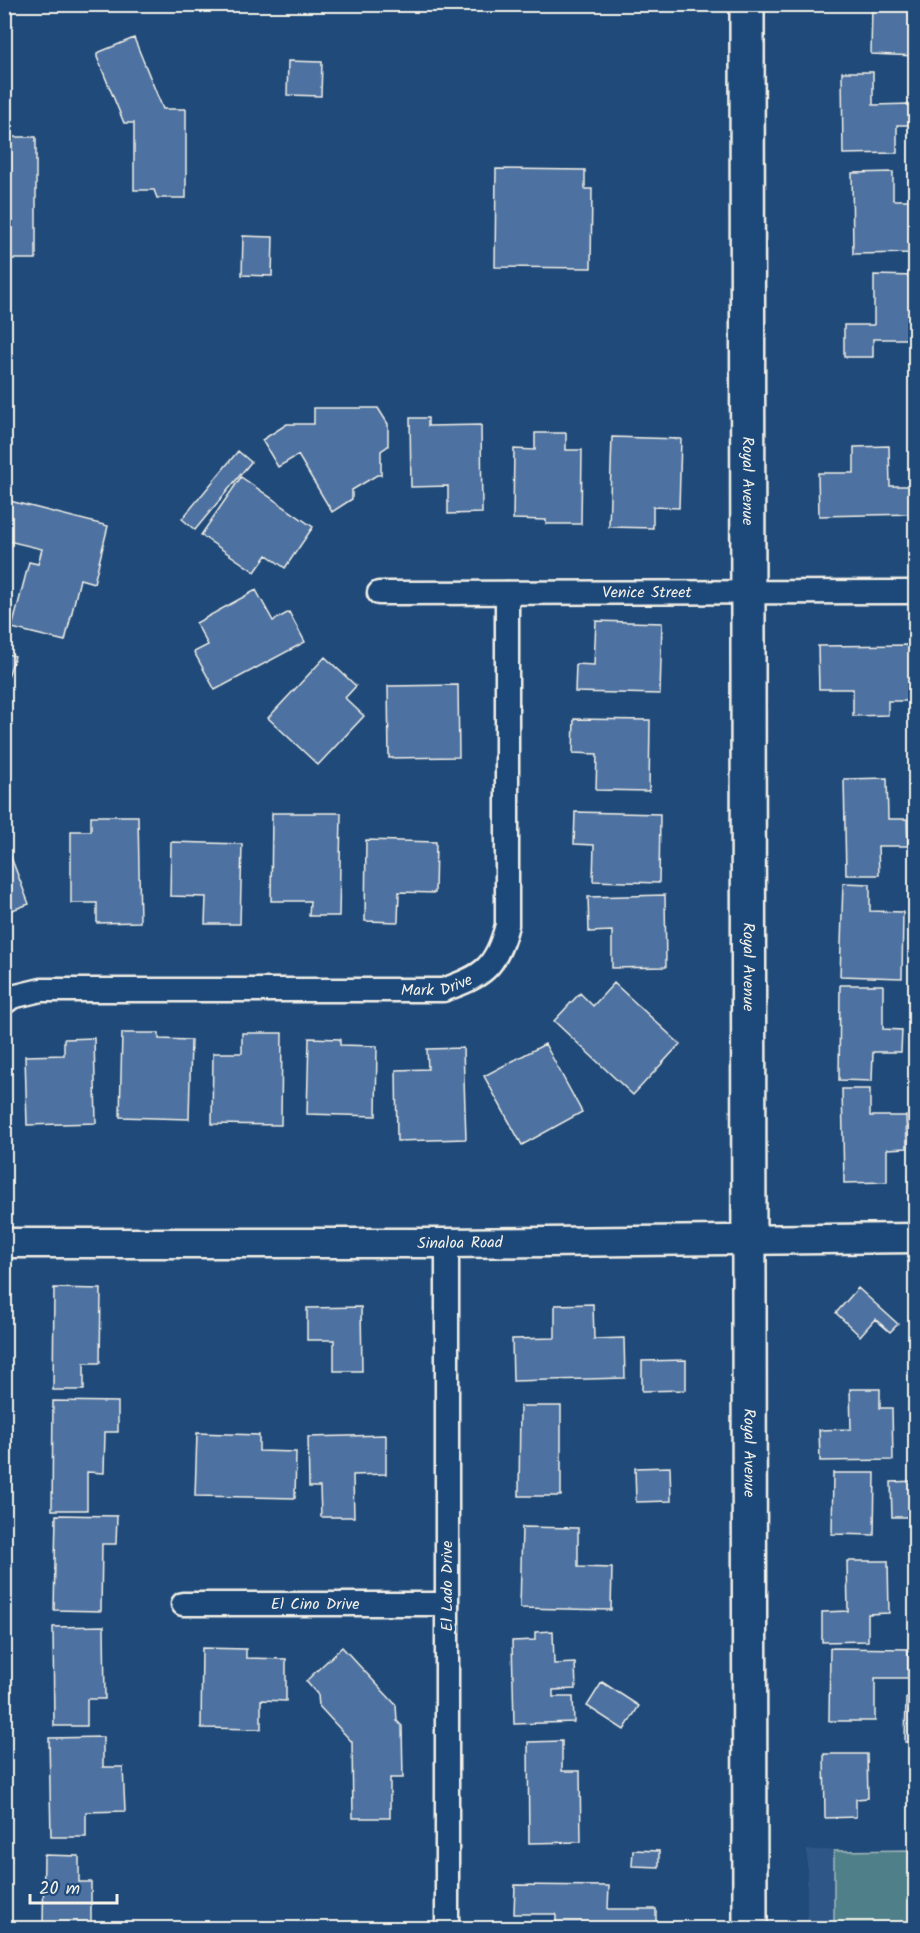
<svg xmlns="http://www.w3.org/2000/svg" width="920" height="1933" viewBox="0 0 920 1933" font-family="Kalam,sans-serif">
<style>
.built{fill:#2d5686}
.green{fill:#4f808a;stroke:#a2b8b9;stroke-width:1.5}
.building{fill:#4e72a1;stroke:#f4f1e8;stroke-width:1.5}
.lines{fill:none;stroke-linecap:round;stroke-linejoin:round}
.minor-casing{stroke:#f4f1e8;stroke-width:27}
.tertiary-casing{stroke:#f4f1e8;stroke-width:33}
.secondary-casing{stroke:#f4f1e8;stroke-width:38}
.minor{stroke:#1f4a7a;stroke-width:22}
.tertiary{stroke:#1f4a7a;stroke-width:28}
.secondary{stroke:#1f4a7a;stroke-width:33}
.labels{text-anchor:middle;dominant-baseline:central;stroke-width:6;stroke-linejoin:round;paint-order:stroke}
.street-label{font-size:16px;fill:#f4f1e8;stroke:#1f4a7a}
</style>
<rect width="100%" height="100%" fill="#1f4a7a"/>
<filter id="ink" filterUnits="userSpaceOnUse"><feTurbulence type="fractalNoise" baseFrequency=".0167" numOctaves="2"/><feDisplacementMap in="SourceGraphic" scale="12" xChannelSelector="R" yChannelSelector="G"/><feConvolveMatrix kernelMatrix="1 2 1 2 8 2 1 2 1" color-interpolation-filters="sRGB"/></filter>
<g filter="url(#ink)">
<path class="built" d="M 807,1850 L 915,1850 L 915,1928 L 807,1928 Z"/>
<path class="green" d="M 915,1850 L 915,1928 L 834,1928 L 834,1851 Z"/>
<path class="building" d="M 869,4 L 916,4 L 916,56 L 871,54 L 872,5 Z
M 134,38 L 163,109 L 186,109 L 186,198 L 157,198 L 154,190 L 134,190 L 134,123 L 124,123 L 97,57 L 97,53 Z
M 288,61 L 322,62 L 321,96 L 287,95 Z
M 842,72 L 873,72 L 873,105 L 911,104 L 912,125 L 897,125 L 897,153 L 843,154 Z
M 4,137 L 36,137 L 36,259 L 4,259 Z
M 496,169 L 585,170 L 585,189 L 592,189 L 591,268 L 495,267 Z
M 893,172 L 893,200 L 915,200 L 916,253 L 853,254 L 852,173 Z
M 243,236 L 273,237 L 272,276 L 242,275 Z
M 874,275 L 916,276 L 915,339 L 873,339 L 873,357 L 844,357 L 844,325 L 874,325 Z
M 314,408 L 378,408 L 388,424 L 388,446 L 381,451 L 381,475 L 377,475 L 352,490 L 352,499 L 332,512 L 298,455 L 278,467 L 262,440 L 287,424 L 314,424 Z
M 410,418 L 428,418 L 428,426 L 481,425 L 482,513 L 448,514 L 448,486 L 411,487 Z
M 535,433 L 566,433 L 566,450 L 582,450 L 581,524 L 546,524 L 546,520 L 513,519 L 514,449 L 535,450 Z
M 612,437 L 681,439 L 679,508 L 653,507 L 653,528 L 609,527 Z
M 889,446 L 890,486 L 914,486 L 915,514 L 819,516 L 818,473 L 854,473 L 854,447 Z
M 238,451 L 251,462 L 195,530 L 182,519 Z
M 241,477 L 313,527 L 285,568 L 267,555 L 255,572 L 201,535 Z
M 6,500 L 108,526 L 94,583 L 80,579 L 65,641 L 12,628 L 29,562 L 38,564 L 42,549 L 4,540 L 4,508 Z
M 256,590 L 273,621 L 289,612 L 305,642 L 215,690 L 194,652 L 208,645 L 196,623 Z
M 596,621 L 662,623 L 660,694 L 575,692 L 576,664 L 594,665 Z
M 912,645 L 913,701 L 888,701 L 888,715 L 853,716 L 853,689 L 819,689 L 818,646 Z
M 4,653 L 15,656 L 4,688 Z
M 325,657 L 356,686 L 345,698 L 364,716 L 318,765 L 268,718 Z
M 458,685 L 459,757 L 389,758 L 388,686 Z
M 574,719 L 650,720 L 649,791 L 596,790 L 597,754 L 573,753 Z
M 887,778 L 888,819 L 907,819 L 908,846 L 878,846 L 879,875 L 846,875 L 844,779 Z
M 575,812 L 660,814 L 659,883 L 593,881 L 594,845 L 574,844 Z
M 272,813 L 341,813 L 339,916 L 309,916 L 310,901 L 271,901 Z
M 91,816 L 138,816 L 140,922 L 97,923 L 97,903 L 71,903 L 71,831 L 91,831 Z
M 4,839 L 29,904 L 4,913 Z
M 366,840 L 436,842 L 435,893 L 399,892 L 398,922 L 365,921 Z
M 171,842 L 242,844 L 240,924 L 205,924 L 206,897 L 170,896 Z
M 843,883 L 870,884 L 870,911 L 903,912 L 902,978 L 840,976 Z
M 665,895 L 666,967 L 612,968 L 612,931 L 589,932 L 588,897 Z
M 614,983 L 680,1044 L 633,1095 L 554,1021 L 580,993 L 593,1006 Z
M 840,985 L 883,985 L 883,1029 L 902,1030 L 901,1052 L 873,1052 L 872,1081 L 839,1080 Z
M 122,1033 L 159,1033 L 159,1039 L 191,1040 L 189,1119 L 120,1117 Z
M 242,1033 L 282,1033 L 281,1125 L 212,1124 L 213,1053 L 242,1053 Z
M 94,1038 L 96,1123 L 27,1125 L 25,1056 L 64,1055 L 64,1039 Z
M 309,1038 L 340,1039 L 340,1045 L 377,1046 L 376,1116 L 307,1114 Z
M 545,1044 L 582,1112 L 522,1145 L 484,1076 Z
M 463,1048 L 466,1139 L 397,1141 L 396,1070 L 428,1069 L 427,1049 Z
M 842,1089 L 870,1089 L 870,1116 L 906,1116 L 907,1148 L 887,1149 L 887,1182 L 844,1183 Z
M 54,1288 L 101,1289 L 100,1363 L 84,1363 L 84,1390 L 53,1390 Z
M 858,1288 L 898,1324 L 890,1332 L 875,1319 L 860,1336 L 836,1313 Z
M 593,1304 L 594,1339 L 624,1338 L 625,1378 L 513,1381 L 512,1339 L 555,1338 L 555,1305 Z
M 361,1307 L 362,1371 L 334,1371 L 334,1340 L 307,1340 L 307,1308 Z
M 686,1360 L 686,1390 L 642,1391 L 642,1361 Z
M 850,1389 L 880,1389 L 880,1408 L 892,1408 L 893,1460 L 820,1461 L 819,1430 L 851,1429 Z
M 53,1401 L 118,1402 L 118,1432 L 105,1432 L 104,1473 L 87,1472 L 87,1510 L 52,1510 Z
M 520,1406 L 561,1406 L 561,1496 L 519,1496 Z
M 197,1433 L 259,1435 L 259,1451 L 296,1452 L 295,1498 L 195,1496 Z
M 386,1435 L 386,1474 L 353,1475 L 354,1517 L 321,1517 L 320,1487 L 309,1487 L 308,1437 Z
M 670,1467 L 671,1501 L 636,1502 L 635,1468 Z
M 833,1473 L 875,1473 L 874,1535 L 832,1534 Z
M 916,1481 L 916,1517 L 892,1517 L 891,1482 Z
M 56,1515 L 117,1516 L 116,1544 L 102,1544 L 101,1611 L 54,1610 Z
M 522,1527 L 578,1528 L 578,1567 L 612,1568 L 611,1610 L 520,1608 Z
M 847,1561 L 888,1561 L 889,1613 L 868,1614 L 868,1641 L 822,1642 L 822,1612 L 848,1611 Z
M 104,1626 L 105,1699 L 87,1699 L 87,1726 L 54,1726 L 53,1627 Z
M 553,1631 L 554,1664 L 575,1663 L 576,1689 L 553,1690 L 553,1697 L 573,1697 L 574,1722 L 514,1724 L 512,1641 L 535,1640 L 535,1632 Z
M 342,1647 L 396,1705 L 397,1721 L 402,1726 L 403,1778 L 390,1778 L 390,1818 L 353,1818 L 352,1742 L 319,1706 L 318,1695 L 306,1681 Z
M 202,1648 L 246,1649 L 246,1658 L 286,1659 L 286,1701 L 261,1700 L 261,1729 L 201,1728 Z
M 830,1648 L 908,1649 L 908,1678 L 875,1678 L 875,1721 L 829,1721 Z
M 602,1682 L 639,1706 L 624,1730 L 587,1706 Z
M 906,1698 L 916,1698 L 916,1742 L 905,1742 Z
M 103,1737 L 103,1767 L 123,1767 L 125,1811 L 86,1812 L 86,1837 L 51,1837 L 49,1738 Z
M 562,1741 L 562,1771 L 580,1771 L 581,1842 L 529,1843 L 528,1742 Z
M 824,1754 L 867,1754 L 868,1798 L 856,1799 L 856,1817 L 825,1818 Z
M 633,1850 L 659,1851 L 659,1867 L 632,1866 Z
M 44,1855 L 79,1856 L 79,1882 L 91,1882 L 91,1928 L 43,1928 Z
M 515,1885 L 609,1886 L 608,1909 L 656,1909 L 656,1928 L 556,1928 L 556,1914 L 514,1914 Z"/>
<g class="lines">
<g class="minor-casing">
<g id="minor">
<path id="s1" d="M 379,593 L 916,592"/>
<path id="s2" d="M 4,1003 L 12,997 L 41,990 L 443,990 C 483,976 496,968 507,925 L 507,593"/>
<path d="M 447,1243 L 447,1928"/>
<path id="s3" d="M 183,1604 L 447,1604"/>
</g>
</g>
<g class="tertiary-casing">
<g id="tertiary">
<path id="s4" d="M 4,1243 L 447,1243 L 916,1238"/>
</g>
</g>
<g class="secondary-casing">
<g id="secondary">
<path id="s5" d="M 747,4 L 750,1928"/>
</g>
</g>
<use href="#minor" class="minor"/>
<use href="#tertiary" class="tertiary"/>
<use href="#secondary" class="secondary"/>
</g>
</g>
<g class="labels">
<g class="street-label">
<text stroke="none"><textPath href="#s5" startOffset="477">Royal Avenue</textPath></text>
<text stroke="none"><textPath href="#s1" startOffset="268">Venice Street</textPath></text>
<text stroke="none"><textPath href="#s5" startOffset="963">Royal Avenue</textPath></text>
<text stroke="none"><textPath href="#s2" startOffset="436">Mark Drive</textPath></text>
<text stroke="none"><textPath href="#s4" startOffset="456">Sinaloa Road</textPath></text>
<text stroke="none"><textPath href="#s5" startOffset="1449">Royal Avenue</textPath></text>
<text transform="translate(447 1586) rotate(-90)">El Lado Drive</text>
<text stroke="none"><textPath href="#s3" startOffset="132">El Cino Drive</textPath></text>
</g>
</g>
<rect width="920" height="1933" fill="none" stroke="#1f4a7a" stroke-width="24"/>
<rect x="12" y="12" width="896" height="1909" fill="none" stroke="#f4f1e8" stroke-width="2" filter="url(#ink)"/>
<path d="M30 1894v9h87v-9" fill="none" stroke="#f4f1e8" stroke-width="3"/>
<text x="39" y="1894" font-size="18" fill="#f4f1e8" stroke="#1f4a7a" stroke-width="4.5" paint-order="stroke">20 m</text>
</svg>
